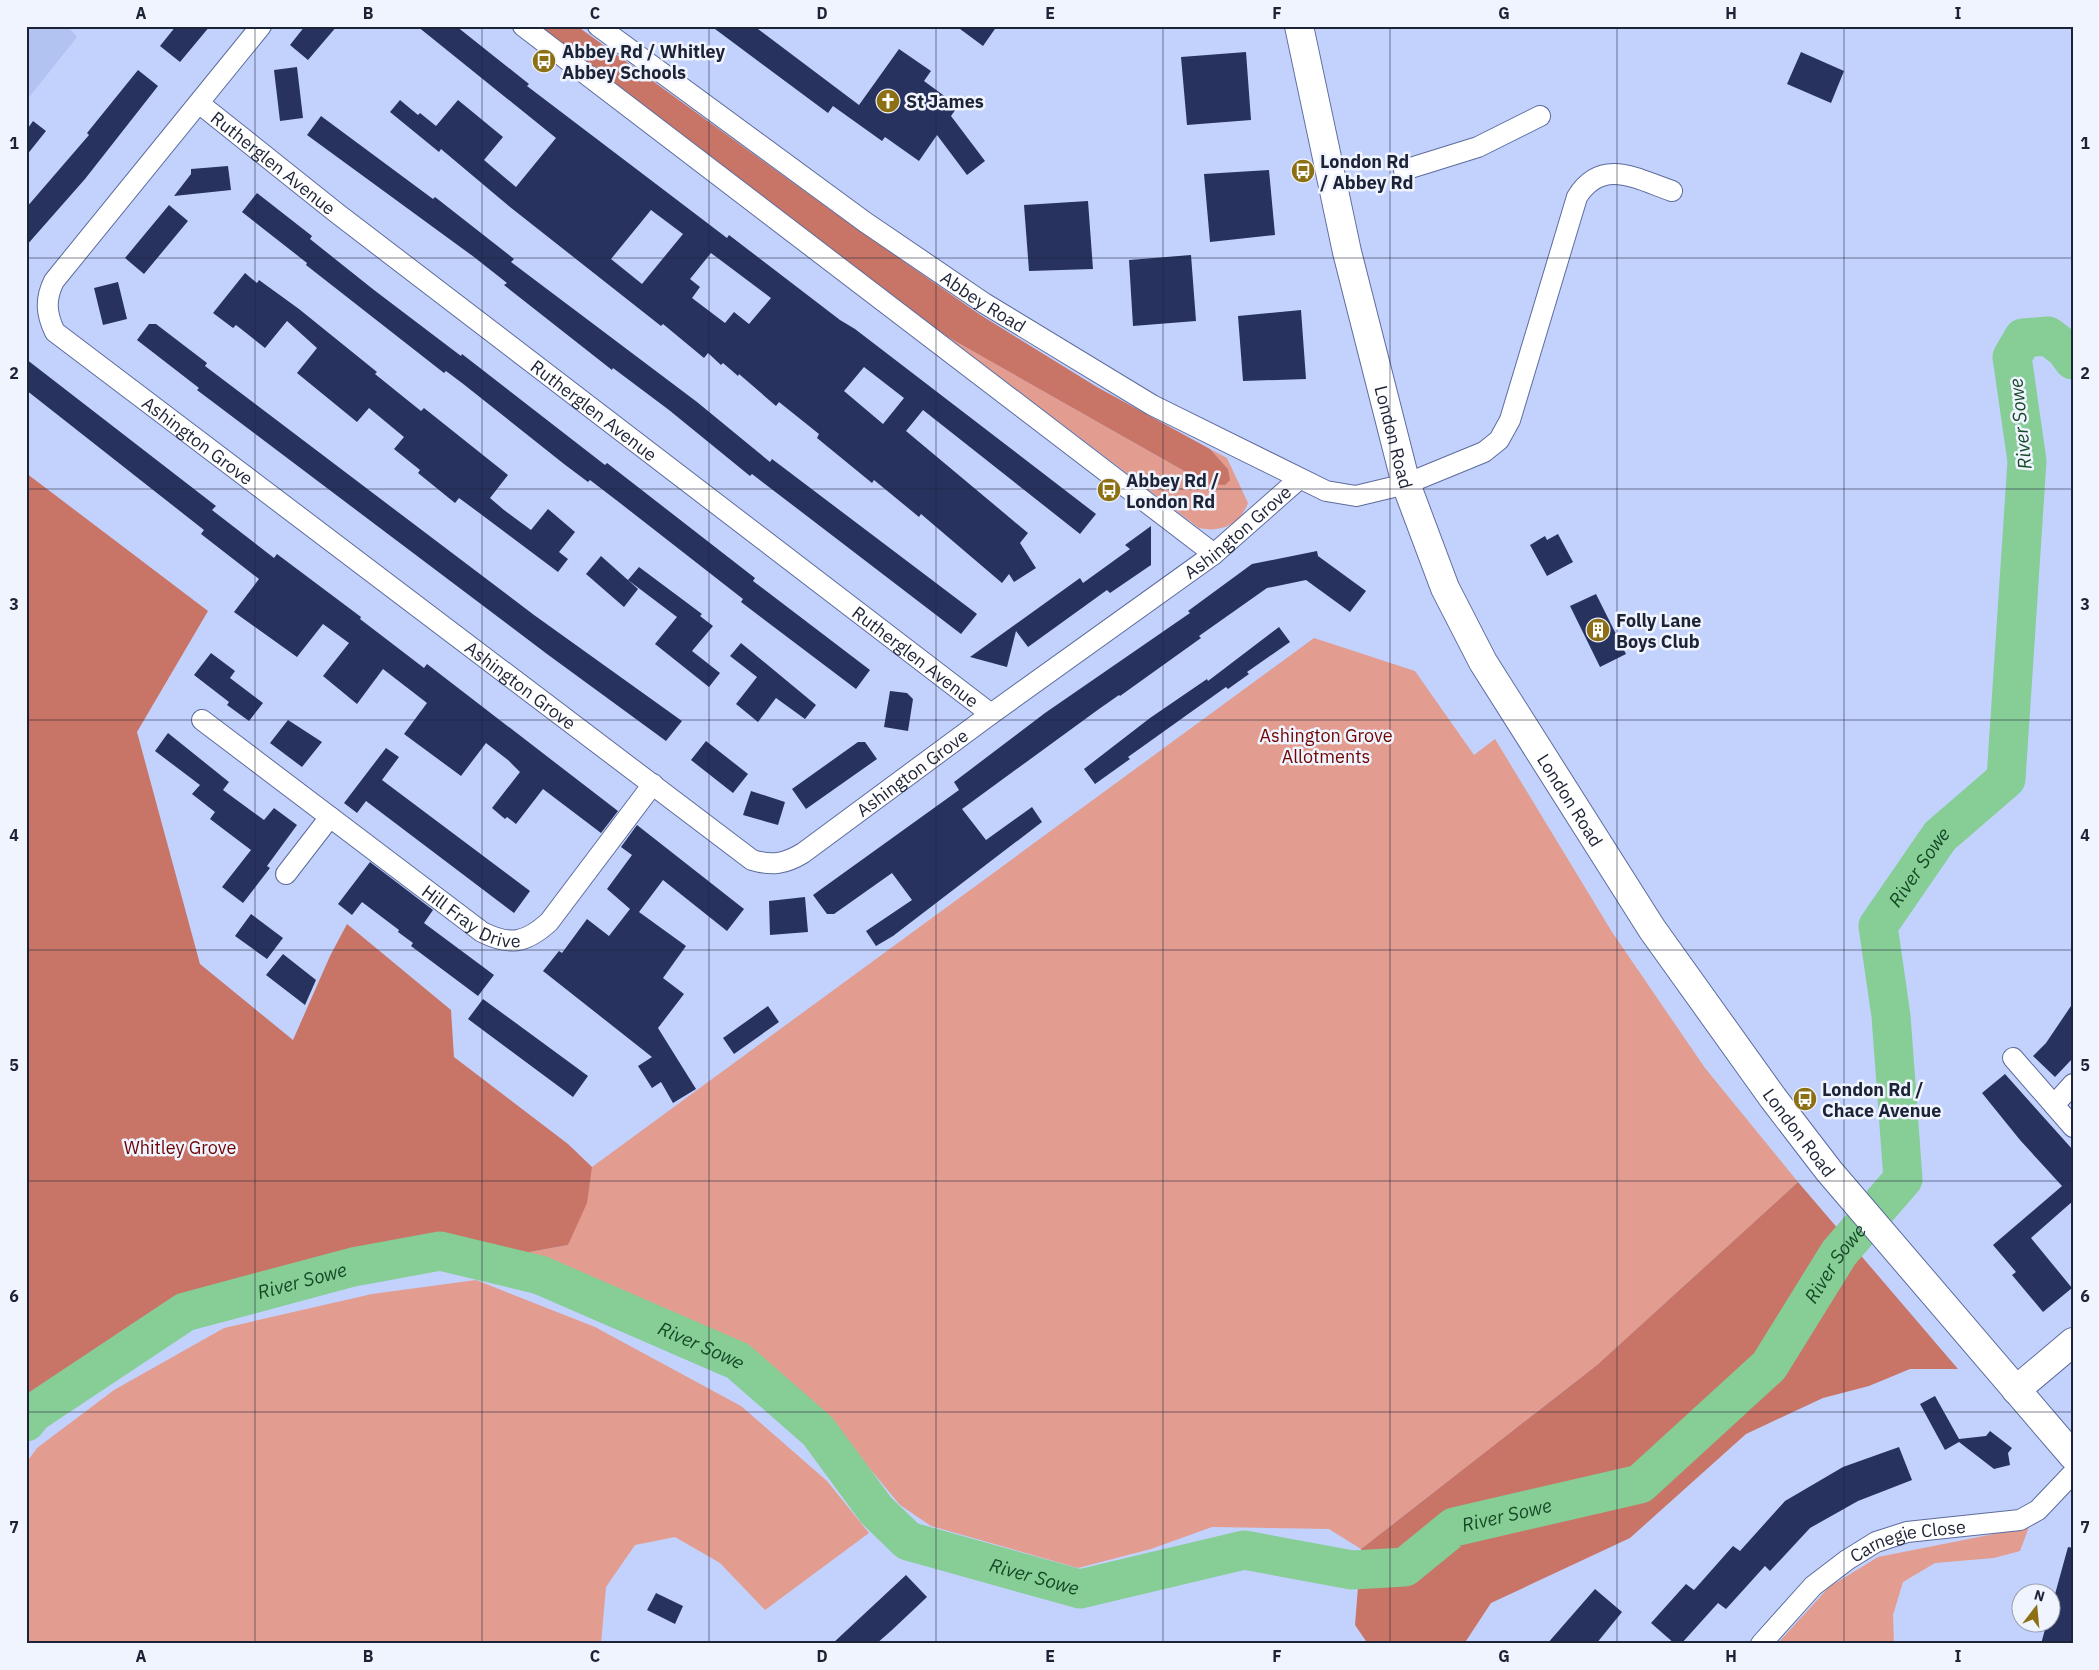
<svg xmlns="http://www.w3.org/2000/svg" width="2099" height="1670" viewBox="0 0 2099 1670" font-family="'IBM Plex Sans',sans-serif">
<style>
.built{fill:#b2c2f1}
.green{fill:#e29c90}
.forest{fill:#c87567}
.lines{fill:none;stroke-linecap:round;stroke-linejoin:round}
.river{stroke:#86cd96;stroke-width:39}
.building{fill:#27325e;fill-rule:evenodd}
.street-casing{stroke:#5d6c9c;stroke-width:22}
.secondary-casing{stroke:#5d6c9c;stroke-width:30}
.street{stroke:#fff;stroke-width:20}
.secondary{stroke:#fff;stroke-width:28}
.grid{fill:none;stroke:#1d2337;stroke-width:1;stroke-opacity:0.55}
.labels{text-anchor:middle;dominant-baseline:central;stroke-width:5;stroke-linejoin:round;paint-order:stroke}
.poi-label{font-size:18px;font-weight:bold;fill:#1d2337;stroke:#f0f4ff;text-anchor:start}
.street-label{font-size:18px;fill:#1d2337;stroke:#f0f4ff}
.park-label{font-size:18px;fill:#6f0500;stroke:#f0f4ff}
.water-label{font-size:19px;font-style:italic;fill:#154925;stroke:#f0f4ff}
.neatline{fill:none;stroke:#1d2337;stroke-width:2}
.grid-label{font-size:16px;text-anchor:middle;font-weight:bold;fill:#1d2337}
</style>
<rect width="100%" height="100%" fill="#c3d2fd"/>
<path class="built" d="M 26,26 L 67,26 L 77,37 L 26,101 Z"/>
<path class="green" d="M 946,336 L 1207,484 L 1228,469 L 1210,449 L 1227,458 L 1248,503 C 1240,525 1220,533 1199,528 Z
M 1314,638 L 1415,671 L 1474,755 L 1495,739 L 1612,932 L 1705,1068 L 1798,1182 L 1597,1365 L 1361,1549 L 1329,1529 L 1212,1527 L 1151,1549 L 1078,1568 L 931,1526 L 900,1505 L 832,1423 L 751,1347 L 524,1253 L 568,1245 L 592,1167 Z
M 476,1280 L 595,1327 L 741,1406 L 827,1481 L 869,1533 L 765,1610 L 720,1563 L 675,1537 L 635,1545 L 606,1587 L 601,1644 L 26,1644 L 26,1463 L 37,1448 L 114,1390 L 224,1328 L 372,1294 Z
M 2029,1527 L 2020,1551 L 1994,1558 L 1935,1563 L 1903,1582 L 1893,1615 L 1894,1644 L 1777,1644 L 1829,1587 L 1878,1557 Z"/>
<path class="forest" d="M 535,26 L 577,26 L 850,224 L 979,314 L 1097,387 L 1210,449 L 1228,469 L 1230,480 L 1225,485 L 1207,484 L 946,336 Z
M 26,473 L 208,611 L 137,732 L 200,964 L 293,1040 L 330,956 L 347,924 L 451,1010 L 454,1057 L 568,1144 L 592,1167 L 587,1203 L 568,1245 L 524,1253 L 438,1244 L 386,1248 L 295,1272 L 184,1307 L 26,1407 Z
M 1798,1182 L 1958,1369 L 1910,1369 L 1869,1386 L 1823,1398 L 1746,1434 L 1630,1538 L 1491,1603 L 1464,1644 L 1368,1644 L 1355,1625 L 1361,1549 L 1597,1365 Z"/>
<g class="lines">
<path class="river" id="s1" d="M 26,1422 L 33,1413 L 185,1312 L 353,1267 L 440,1251 L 540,1275 L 738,1361 L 818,1431 L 876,1510 L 908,1541 L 1080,1589 L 1244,1550 L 1352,1570 L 1405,1567 L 1454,1527 L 1640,1484 L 1769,1366 L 1839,1253 L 1903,1179 L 1891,1016 L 1878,926 L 1940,836 L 2006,779 L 2027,461 L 2012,357 L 2023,338 L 2048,336 L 2065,349 L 2073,360"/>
</g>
<path class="building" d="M 176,26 L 210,26 L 180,62 L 160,46 Z
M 305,26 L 337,26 L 308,60 L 290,45 Z
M 417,26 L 456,26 L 529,84 L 527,86 L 656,184 L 727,238 L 729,235 L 840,320 L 855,329 L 1096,514 L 1080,534 L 923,410 L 906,431 L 1028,533 L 1020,543 L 1036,568 L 1014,582 L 1009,574 L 1002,583 L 921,514 L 919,517 L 874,480 L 872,483 L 817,438 L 819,434 L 779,402 L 776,406 L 739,374 L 738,376 L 723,363 L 721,365 L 708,353 L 704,358 L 663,324 L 661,326 L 510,207 L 441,149 L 439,152 L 390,112 L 400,100 L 418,115 L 420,113 L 436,126 L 458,100 L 503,137 L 484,160 L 516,187 L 556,138 ZM 651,210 L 683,234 L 642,284 L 611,259 ZM 711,253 L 771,298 L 749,324 L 734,312 L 725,323 L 692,298 L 700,287 L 690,279 ZM 864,367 L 904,398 L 883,424 L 844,391 Z
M 711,26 L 754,26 L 859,105 L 899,49 L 931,71 L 924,81 L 958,106 L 951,116 L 985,161 L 967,175 L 937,135 L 919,161 L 885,137 L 882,141 L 833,106 L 828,113 Z
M 956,26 L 997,26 L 983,46 Z
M 1246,52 L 1251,120 L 1187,125 L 1181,57 Z
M 1801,52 L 1844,71 L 1831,103 L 1787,84 Z
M 297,67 L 303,118 L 280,121 L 274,70 Z
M 138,70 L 158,86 L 85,179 L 26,246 L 26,208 L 89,135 L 87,133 Z
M 321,116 L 433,199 L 435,197 L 514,259 L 511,262 L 697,402 L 770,462 L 772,459 L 977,614 L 961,634 L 752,474 L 750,476 L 669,410 L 613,368 L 612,370 L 504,285 L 507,283 L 474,257 L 307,135 Z
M 33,121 L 46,131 L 26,156 L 26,131 Z
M 228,166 L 231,190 L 174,196 L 191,174 L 191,169 Z
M 1269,170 L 1275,235 L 1210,242 L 1204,174 Z
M 257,193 L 312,236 L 310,239 L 374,290 L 461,356 L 462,354 L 605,465 L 607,463 L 755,578 L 753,581 L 870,670 L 856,689 L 741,602 L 743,599 L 620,503 L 590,480 L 588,482 L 564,464 L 462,383 L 446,371 L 444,373 L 306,265 L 307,263 L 242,212 Z
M 1088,201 L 1093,269 L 1029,271 L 1024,205 Z
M 169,205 L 188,221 L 144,274 L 125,258 Z
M 1191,255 L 1196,321 L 1133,326 L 1129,260 Z
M 245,273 L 257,283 L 259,280 L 299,309 L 377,372 L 375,374 L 406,399 L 421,411 L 424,408 L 508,475 L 490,498 L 504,510 L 531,530 L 548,509 L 575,532 L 559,552 L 568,559 L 558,572 L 478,512 L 459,498 L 455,503 L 418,473 L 420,470 L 394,449 L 404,437 L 369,408 L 357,422 L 297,373 L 317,348 L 287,321 L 265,348 L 236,325 L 233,328 L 213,313 Z
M 118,282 L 127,319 L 103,325 L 94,288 Z
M 1301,310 L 1306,379 L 1243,381 L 1238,316 Z
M 149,324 L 156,324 L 207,363 L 205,366 L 534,615 L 682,721 L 666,741 L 547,654 L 197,390 L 199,388 L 137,340 Z
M 26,359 L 216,506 L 212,510 L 274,558 L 277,554 L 361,617 L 360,619 L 424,668 L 427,664 L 618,811 L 601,833 L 543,789 L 516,824 L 507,817 L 505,819 L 492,808 L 520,772 L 508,760 L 486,743 L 461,776 L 404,734 L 427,703 L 383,669 L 357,704 L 323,676 L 349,643 L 323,624 L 297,657 L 234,612 L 259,579 L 201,534 L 204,530 L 26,390 Z
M 1151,526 L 1151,565 L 1110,593 L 1107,590 L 1028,647 L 1016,631 L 1007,667 L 970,657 L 1080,578 L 1083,583 L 1130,549 L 1125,545 Z
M 1558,534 L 1573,562 L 1547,576 L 1530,545 L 1545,536 L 1547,540 Z
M 1317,551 L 1318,556 L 1366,591 L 1350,612 L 1306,580 L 1267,588 L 1199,636 L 1201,638 L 1120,696 L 1119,695 L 1099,709 L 962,809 L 986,840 L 1032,807 L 1042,822 L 893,936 L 876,946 L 866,931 L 912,900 L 892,873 L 834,914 L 827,914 L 813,895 L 959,790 L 954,782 L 1045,713 L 1190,613 L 1188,611 L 1252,564 Z
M 601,556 L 638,589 L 624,607 L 586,574 Z
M 639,567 L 702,614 L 700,616 L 713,626 L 692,651 L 720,673 L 709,687 L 655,644 L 677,617 L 628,580 Z
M 1596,594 L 1626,654 L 1600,667 L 1570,606 Z
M 1279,627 L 1290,642 L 1247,672 L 1249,674 L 1228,689 L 1226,687 L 1128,757 L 1130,759 L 1095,784 L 1084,769 L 1150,718 L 1207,679 L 1208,681 Z
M 741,643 L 816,705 L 805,719 L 776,698 L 758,722 L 736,704 L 757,677 L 730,656 Z
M 211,653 L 235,671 L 230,678 L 263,703 L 249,721 L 227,705 L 229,702 L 194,675 Z
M 890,691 L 907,693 L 913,699 L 908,731 L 884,727 Z
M 288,720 L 322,742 L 302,767 L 270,743 Z
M 168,733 L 229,782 L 223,790 L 264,820 L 274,808 L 297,825 L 267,866 L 270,868 L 243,903 L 222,887 L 251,850 L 210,819 L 215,812 L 192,794 L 200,785 L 155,751 Z
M 706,741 L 748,774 L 733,793 L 691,760 Z
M 858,742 L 865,742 L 877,759 L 806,809 L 792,789 Z
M 386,748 L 399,757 L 382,780 L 530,891 L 514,913 L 366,801 L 357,813 L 344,803 Z
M 751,791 L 785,802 L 778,825 L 743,815 Z
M 637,825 L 744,909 L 727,931 L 663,880 L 639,912 L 686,946 L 663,978 L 684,994 L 658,1028 L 696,1089 L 673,1103 L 661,1082 L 652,1088 L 638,1066 L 652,1057 L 543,971 L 559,951 L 562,953 L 587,919 L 609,936 L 630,909 L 607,889 L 632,855 L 621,847 Z
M 370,862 L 433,910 L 424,923 L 494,975 L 478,996 L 411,946 L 413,943 L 398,932 L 399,930 L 362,902 L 352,915 L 338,904 Z
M 805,897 L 808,932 L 770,935 L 769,901 Z
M 251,914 L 283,938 L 267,959 L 235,936 Z
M 283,954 L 316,980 L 305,1005 L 266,975 Z
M 483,999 L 588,1076 L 573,1097 L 468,1019 Z
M 2073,1003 L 2073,1058 L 2055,1077 L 2033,1056 L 2046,1043 Z
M 768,1006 L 779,1022 L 734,1054 L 723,1038 Z
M 2005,1074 L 2073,1150 L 2073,1201 L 2031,1238 L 2072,1288 L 2043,1312 L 2012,1275 L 2016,1272 L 1993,1245 L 2062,1186 L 2020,1140 L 1982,1093 Z
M 1935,1396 L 1959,1439 L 1986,1436 L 1990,1431 L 2012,1448 L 2008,1453 L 2010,1465 L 1994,1469 L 1959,1442 L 1945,1450 L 1920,1404 Z
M 1899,1447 L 1912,1480 L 1858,1501 L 1810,1528 L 1770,1571 L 1765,1566 L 1726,1609 L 1718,1603 L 1681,1644 L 1675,1644 L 1651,1623 L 1686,1584 L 1694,1590 L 1733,1546 L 1740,1551 L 1785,1501 L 1843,1467 Z
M 2068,1547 L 2073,1548 L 2073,1644 L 2041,1644 L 2047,1622 L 2052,1622 L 2052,1605 Z
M 906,1575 L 927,1597 L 892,1630 L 876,1644 L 832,1644 Z
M 1595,1589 L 1622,1612 L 1596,1644 L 1547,1644 Z
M 656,1593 L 683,1606 L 675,1624 L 647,1610 Z"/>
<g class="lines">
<g class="street-casing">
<g id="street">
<path id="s2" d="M 261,26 L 54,281 C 45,299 46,314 55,332 L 752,860 C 772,866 785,864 803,853 L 991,714 L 1214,554 L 1299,479"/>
<path d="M 523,26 L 1214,554"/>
<path id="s3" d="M 598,26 L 865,222 L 984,303 L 1152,405 L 1326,491 L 1356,496 L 1406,484 L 1484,452 L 1499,440 L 1510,420 L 1577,197 C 1602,157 1637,179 1672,191"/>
<path id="s4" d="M 200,104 L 338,214 L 991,714"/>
<path d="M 1404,170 L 1478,147 L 1540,116"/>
<path id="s5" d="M 202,720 L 482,932 C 510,946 526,943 549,922 L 653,784"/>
<path d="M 286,874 L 330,817"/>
<path d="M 2013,1058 L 2073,1127"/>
<path d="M 2054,1105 L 2073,1084"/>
<path id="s6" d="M 1761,1644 L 1813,1586 L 1847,1560 L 1876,1542 L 1907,1532 L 2020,1520 L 2038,1510 L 2073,1473"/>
</g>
</g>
<g class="secondary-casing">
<g id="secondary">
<path id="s7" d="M 1299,26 L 1347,252 L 1406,484 L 1445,588 L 1483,662 L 1652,929 L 1773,1098 L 1829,1171 L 2073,1456"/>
<path d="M 2016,1390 L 2073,1342"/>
</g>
</g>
<use href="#street" class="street"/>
<use href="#secondary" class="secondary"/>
</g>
<path class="grid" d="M 255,26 L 255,1644M 482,26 L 482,1644M 709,26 L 709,1644M 936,26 L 936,1644M 1163,26 L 1163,1644M 1390,26 L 1390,1644M 1617,26 L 1617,1644M 1844,26 L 1844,1644M 26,258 L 2073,258M 26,489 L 2073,489M 26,720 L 2073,720M 26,950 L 2073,950M 26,1181 L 2073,1181M 26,1412 L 2073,1412"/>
<defs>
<g id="bus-disc" transform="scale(1.25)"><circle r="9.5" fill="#8c7013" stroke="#f0f4ff"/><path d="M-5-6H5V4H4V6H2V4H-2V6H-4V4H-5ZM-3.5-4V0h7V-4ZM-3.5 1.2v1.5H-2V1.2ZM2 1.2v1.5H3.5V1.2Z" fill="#fff"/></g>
<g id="church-disc" transform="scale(1.25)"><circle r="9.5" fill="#8c7013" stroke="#f0f4ff"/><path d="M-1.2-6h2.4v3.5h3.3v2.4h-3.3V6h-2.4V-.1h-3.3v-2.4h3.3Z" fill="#fff"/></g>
<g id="building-disc" transform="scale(1.25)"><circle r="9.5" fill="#8c7013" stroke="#f0f4ff"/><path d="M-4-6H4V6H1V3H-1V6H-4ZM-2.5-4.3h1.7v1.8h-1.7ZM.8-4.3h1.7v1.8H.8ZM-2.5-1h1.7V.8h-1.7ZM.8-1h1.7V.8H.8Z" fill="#fff"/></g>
</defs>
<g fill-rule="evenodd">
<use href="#bus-disc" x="544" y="61"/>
<use href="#church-disc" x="888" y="101"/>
<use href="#bus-disc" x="1303" y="171"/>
<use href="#bus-disc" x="1109" y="490"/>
<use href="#building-disc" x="1598" y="630"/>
<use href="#bus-disc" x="1805" y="1099"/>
</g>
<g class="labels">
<g class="poi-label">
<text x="562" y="51">Abbey Rd / Whitley<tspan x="562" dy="21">Abbey Schools</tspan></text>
<text x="906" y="101">St James</text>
<text x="1320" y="161">London Rd<tspan x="1320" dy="21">/ Abbey Rd</tspan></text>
<text x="1126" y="480">Abbey Rd /<tspan x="1126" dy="21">London Rd</tspan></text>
<text x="1616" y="620">Folly Lane<tspan x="1616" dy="21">Boys Club</tspan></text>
<text x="1822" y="1089">London Rd /<tspan x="1822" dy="21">Chace Avenue</tspan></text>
</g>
<g class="street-label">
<text stroke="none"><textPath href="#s4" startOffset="94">Rutherglen Avenue</textPath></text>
<text stroke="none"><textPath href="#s3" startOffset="474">Abbey Road</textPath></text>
<text stroke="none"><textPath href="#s4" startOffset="499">Rutherglen Avenue</textPath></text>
<text stroke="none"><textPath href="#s7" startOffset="422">London Road</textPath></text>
<text stroke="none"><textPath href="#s2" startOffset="561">Ashington Grove</textPath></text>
<text stroke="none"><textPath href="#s2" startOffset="1850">Ashington Grove</textPath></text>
<text stroke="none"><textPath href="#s4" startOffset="904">Rutherglen Avenue</textPath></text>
<text stroke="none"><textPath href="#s2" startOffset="966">Ashington Grove</textPath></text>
<text stroke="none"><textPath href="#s2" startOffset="1445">Ashington Grove</textPath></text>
<text stroke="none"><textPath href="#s7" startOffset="828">London Road</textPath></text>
<text stroke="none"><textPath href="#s5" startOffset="335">Hill Fray Drive</textPath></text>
<text stroke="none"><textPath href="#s7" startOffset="1232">London Road</textPath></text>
<text stroke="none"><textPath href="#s6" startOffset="186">Carnegie Close</textPath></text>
</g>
<g class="park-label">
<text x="1326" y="735">Ashington Grove<tspan x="1326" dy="21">Allotments</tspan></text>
<text x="180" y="1147">Whitley Grove</text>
</g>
<g class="water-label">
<text transform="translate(2020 424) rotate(-96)">River Sowe</text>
<text stroke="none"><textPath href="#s1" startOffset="2520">River Sowe</textPath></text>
<text stroke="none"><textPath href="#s1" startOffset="2085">River Sowe</textPath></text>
<text stroke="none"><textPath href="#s1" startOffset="315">River Sowe</textPath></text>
<text stroke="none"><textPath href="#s1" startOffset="735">River Sowe</textPath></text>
<text stroke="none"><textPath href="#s1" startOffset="1651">River Sowe</textPath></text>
<text stroke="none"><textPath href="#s1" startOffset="1155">River Sowe</textPath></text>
</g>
</g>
<rect width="2099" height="1670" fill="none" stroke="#f0f4ff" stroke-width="55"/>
<g transform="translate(2036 1608) rotate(16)"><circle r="24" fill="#f0f4ff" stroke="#9ca0af"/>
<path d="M0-4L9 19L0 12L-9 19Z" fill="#8c7013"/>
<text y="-8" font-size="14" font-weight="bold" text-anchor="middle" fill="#1d2337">N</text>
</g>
<rect x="28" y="28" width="2044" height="1614" class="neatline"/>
<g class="grid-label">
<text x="141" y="19">A</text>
<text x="368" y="19">B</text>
<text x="595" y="19">C</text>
<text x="822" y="19">D</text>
<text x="1050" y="19">E</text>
<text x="1277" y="19">F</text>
<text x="1504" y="19">G</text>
<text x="1731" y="19">H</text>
<text x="1958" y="19">I</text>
<text x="14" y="149">1</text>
<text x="2085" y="149">1</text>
<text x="14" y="379">2</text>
<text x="2085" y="379">2</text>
<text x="14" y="610">3</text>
<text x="2085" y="610">3</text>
<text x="14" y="841">4</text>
<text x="2085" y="841">4</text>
<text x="14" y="1071">5</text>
<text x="2085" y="1071">5</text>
<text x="14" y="1302">6</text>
<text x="2085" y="1302">6</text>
<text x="14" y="1533">7</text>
<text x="2085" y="1533">7</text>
<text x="141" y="1662">A</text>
<text x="368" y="1662">B</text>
<text x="595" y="1662">C</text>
<text x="822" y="1662">D</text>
<text x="1050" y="1662">E</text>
<text x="1277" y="1662">F</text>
<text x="1504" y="1662">G</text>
<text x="1731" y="1662">H</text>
<text x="1958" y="1662">I</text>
</g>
</svg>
